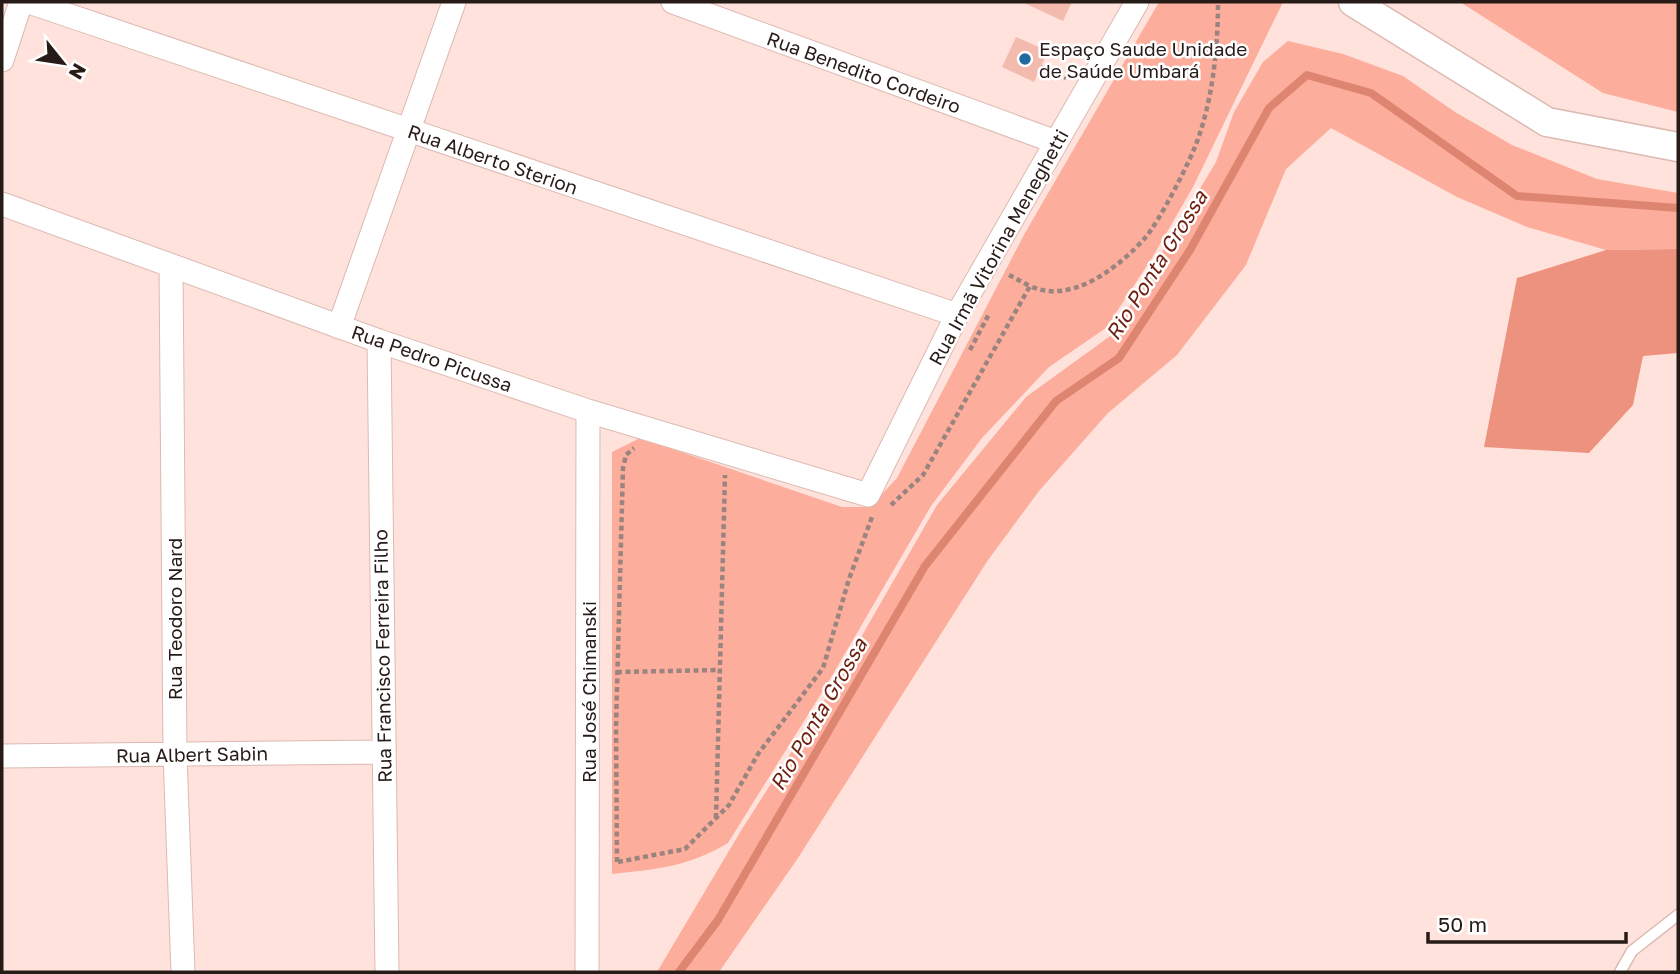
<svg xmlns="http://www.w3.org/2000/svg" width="1680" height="974" viewBox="0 0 1680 974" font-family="'Golos Text',sans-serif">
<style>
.green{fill:#fdad9b}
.forest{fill:#ed927f}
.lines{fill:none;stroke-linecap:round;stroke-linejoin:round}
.stream{stroke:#de8571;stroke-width:8}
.building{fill:#f3baae}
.service-casing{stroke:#dcbab2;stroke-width:13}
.minor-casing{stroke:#dcbab2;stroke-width:25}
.tertiary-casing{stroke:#dcbab2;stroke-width:31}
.path{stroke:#99847f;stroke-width:4.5;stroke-dasharray:5 3.5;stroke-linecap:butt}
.service{stroke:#fff;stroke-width:10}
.minor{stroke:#fff;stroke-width:23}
.tertiary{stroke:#fff;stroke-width:28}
.poi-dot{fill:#206c9f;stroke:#fff;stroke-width:2.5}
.labels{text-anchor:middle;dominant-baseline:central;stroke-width:5;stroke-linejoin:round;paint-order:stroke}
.poi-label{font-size:19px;fill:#271b18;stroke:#fff;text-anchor:start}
.street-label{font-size:19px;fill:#271b18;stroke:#fff}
.water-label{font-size:21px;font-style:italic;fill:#6f1f0f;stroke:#fff}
</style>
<rect width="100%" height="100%" fill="#ffe2dc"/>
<path class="green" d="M 1159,2 L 1283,2 L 1193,187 L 1152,258 L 1106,328 L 1049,367 L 982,438 L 931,506 L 829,681 L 728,843 C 688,867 657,869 612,874 L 612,452 L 640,438 L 842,507 L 870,507 L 897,478 L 1025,233 Z
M 1460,2 L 1678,2 L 1678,112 L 1603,93 Z
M 1288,41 L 1343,54 L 1403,76 L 1455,112 L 1512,145 L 1597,179 L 1678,193 L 1678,249 L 1606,250 L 1527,227 L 1457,197 L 1331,128 L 1286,169 L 1246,265 L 1177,355 L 1108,413 L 1039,491 L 988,560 L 798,858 L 719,972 L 657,972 L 742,829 L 829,693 L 937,505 L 1026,397 L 1113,334 L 1216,162 L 1234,112 L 1263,62 Z"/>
<path class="forest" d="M 1678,249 L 1678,353 L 1643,356 L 1633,405 L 1589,453 L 1484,447 L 1517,278 L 1606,250 Z"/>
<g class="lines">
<path class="stream" d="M 679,972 L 718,920 L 925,566 L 1056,401 L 1119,358 L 1190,250 L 1269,108 L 1307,75 L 1371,93 L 1517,196 L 1678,208"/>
</g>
<path class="building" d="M 1022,2 L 1072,2 L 1063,21 Z
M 1016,37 L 1048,51 L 1034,82 L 1002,67 Z"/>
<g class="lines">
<g class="service-casing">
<path id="service" d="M 1620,972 L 1632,951 L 1678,915"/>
</g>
<g class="minor-casing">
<path id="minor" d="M 29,2 L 957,315
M 673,2 L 1056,142
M 2,60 L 21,2
M 2,204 L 379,341 L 588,411 L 868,495 L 957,315 L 1137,2
M 171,266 L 175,755 L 183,972
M 339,327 L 454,2
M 379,341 L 387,972
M 2,756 L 383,752
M 587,972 L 588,411"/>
</g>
<g class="tertiary-casing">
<path id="tertiary" d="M 1353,2 L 1547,122 L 1678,147"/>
</g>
<path class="path" d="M 1041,67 L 1066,78
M 1009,275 L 1030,286
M 970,350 L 989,314
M 891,505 L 923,475 L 1030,286 C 1071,305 1118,268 1145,238 C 1159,222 1191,160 1198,139 C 1213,96 1218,47 1218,2
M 617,672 L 719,670
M 716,818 L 725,475
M 617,862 L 616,726 L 623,468 L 626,455 L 634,448
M 618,862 L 685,849 L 729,805 L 758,754 L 823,668 L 849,579 L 872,517"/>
<use href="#service" class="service"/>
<use href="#minor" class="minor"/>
<use href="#tertiary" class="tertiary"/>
</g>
<circle class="poi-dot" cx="1025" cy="59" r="7"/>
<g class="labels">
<g class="poi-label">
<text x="1039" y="48">Espaço Saude Unidade<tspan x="1039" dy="22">de Saúde Umbará</tspan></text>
</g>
<g class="street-label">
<text transform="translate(864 72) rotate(20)">Rua Benedito Cordeiro</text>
<text transform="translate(493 159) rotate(19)">Rua Alberto Sterion</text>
<text transform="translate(998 247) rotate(-61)">Rua Irmã Vitorina Meneghetti</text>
<text transform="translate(432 358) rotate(19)">Rua Pedro Picussa</text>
<text transform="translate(174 619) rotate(-90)">Rua Teodoro Nard</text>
<text transform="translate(382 656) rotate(-91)">Rua Francisco Ferreira Filho</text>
<text transform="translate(588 692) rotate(-90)">Rua José Chimanski</text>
<text transform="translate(192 754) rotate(-1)">Rua Albert Sabin</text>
</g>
<g class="water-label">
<text transform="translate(1156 265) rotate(-58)">Rio Ponta Grossa</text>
<text transform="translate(818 714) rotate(-60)">Rio Ponta Grossa</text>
</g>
</g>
<rect width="1680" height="974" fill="none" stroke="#271b18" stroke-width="7"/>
<g transform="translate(63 63) rotate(120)" stroke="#ffffff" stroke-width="5" paint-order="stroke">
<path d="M0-5L12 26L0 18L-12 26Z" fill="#271b18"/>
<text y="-10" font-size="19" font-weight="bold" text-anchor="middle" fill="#271b18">N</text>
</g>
<path d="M1428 932v10h198v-10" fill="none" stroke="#271b18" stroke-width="3.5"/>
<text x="1438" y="932" font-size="21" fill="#271b18" stroke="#ffffff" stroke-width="5" paint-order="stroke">50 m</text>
</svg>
